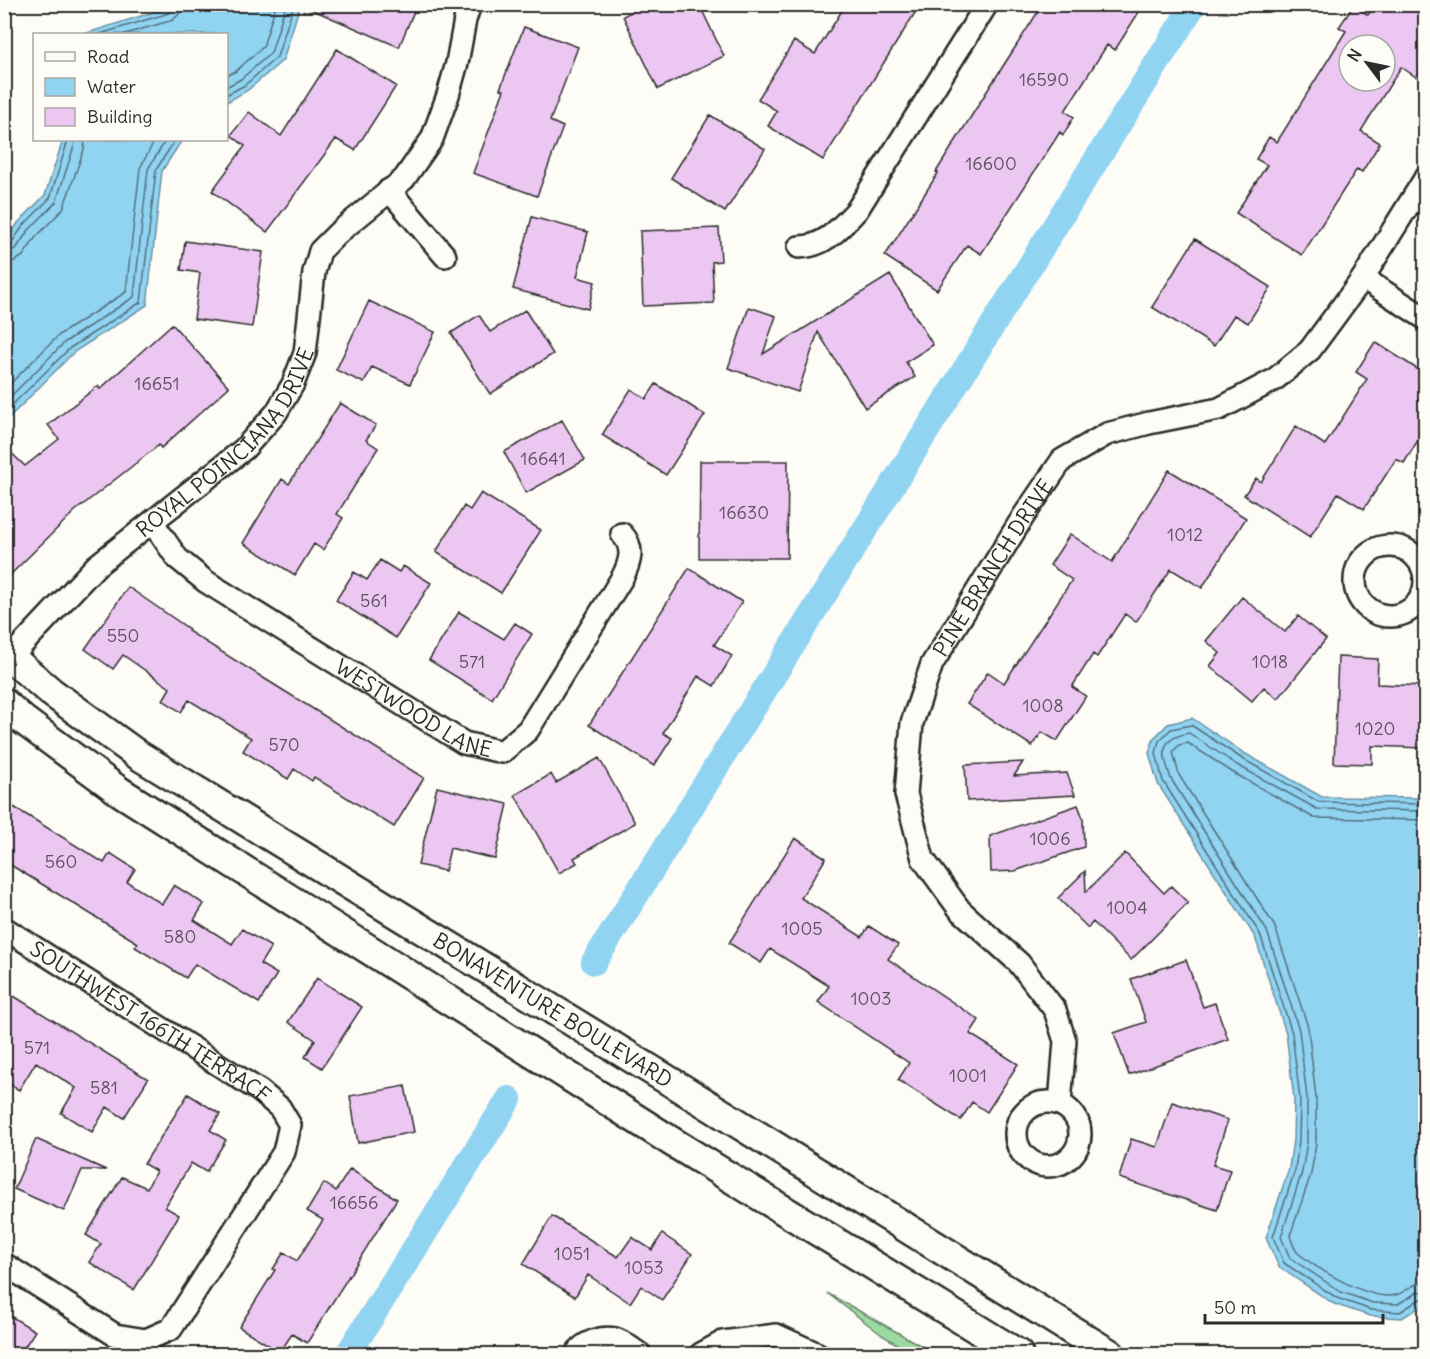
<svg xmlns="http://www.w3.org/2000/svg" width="1430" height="1359" viewBox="0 0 1430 1359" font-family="Delius,sans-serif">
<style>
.green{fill:#9ddaa2;stroke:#648266;stroke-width:1.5}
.water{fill:#90d4f2;stroke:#6890a2;stroke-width:1.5}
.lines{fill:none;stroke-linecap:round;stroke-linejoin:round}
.shore{stroke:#536f7b;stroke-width:1.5}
.canal{stroke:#90d4f2;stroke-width:26}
.building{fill:#ecc7f2;stroke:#2b2b2b;stroke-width:1.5;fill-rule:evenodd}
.street-casing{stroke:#2b2b2b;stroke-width:26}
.secondary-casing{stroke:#2b2b2b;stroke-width:33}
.street{stroke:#fdfcf7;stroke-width:21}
.secondary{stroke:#fdfcf7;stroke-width:28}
.labels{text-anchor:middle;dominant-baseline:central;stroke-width:4.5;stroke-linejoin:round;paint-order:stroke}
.number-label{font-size:18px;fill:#5b525d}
.street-label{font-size:21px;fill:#2b2b2b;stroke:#fdfcf7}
</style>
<rect width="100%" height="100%" fill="#fdfcf7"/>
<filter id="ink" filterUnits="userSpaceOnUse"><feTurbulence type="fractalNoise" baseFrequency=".0167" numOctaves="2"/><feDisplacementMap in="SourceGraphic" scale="12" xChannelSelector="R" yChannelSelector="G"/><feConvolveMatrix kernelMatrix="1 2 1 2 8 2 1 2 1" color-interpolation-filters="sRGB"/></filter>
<g filter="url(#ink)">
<path class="green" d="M 827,1293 L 936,1354 L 913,1354 L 882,1335 Z"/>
<path class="water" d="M 176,5 L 176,4 L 300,5 L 283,60 L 248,90 L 227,102 L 226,34 L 84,34 Z
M 63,140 L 182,140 L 162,171 L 147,305 L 74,352 L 5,422 L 5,244 L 18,223 L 45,195 Z
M 1192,718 L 1244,753 L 1322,797 L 1425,798 L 1426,1303 L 1402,1318 L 1370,1316 L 1334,1304 L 1279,1267 L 1266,1238 L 1289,1168 L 1293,1140 L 1294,1099 L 1286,1033 L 1255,937 L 1158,784 L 1149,753 L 1154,738 L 1168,724 Z"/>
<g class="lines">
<path class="shore" d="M 100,34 L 169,13 L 173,10 L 174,4
M 125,34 L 173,20 L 179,14 L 181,4
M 226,76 L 236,71 L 263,47 L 276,4
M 226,87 L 241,79 L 271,53 L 286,4
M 226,95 L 245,85 L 277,57 L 294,4
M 4,246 L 11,244 L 23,226 L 50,198 L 68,140
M 4,253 L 16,249 L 28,231 L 56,202 L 76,140
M 4,262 L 15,261 L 23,256 L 36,237 L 63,209 L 84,149 L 85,140
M 4,390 L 59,335 L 126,292 L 140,168 L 155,140
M 4,403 L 65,342 L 134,297 L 148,169 L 166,140
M 4,413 L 70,348 L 141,302 L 156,170 L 175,140
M 1426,804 L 1319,802 L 1241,758 L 1191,725 L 1171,729 L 1159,741 L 1156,753 L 1163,781 L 1260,934 L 1292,1033 L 1300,1099 L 1299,1141 L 1295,1170 L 1273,1237 L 1284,1263 L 1337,1298 L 1371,1310 L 1400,1312 L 1420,1299 L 1426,1298
M 1426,811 L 1317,809 L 1237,765 L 1189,733 C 1157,739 1163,754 1171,779 L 1267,931 L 1299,1030 L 1307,1098 L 1307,1142 L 1302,1172 L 1281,1237 L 1290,1258 L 1341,1292 L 1373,1303 L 1398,1304 L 1418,1292 L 1426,1291
M 1426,820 L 1314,818 L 1232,772 L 1188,743 L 1179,745 L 1173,752 L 1179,775 L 1275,927 L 1308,1027 L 1316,1098 L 1316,1143 L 1311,1174 L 1290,1236 C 1292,1242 1294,1249 1298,1253 C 1317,1269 1371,1302 1396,1295 C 1407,1292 1413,1282 1426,1282"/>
<path class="canal" d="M 594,962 L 1194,4
M 348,1354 L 509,1099"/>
</g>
<path class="building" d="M 299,4 L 417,4 L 399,47 Z
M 646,4 L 699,4 L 724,56 L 658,89 L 623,16 Z
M 846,4 L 901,4 L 915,13 L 823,160 L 768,126 L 777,111 L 758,99 L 794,41 L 815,54 Z
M 1043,4 L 1144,4 L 1115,50 L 1107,45 L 1065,111 L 1074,117 L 1063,135 L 1060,132 L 981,254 L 967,245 L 937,290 L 885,256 L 938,173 L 936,172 L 989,88 Z
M 1375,4 L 1425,4 L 1425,63 L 1416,77 L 1401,67 L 1361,131 L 1380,143 L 1362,172 L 1357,169 L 1302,255 L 1236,213 L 1267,165 L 1256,159 L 1269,137 L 1277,142 L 1346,31 L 1339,27 L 1354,5 L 1368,15 ZM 1349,45 L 1385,45 L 1385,81 L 1349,81 Z
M 524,27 L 578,47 L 550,121 L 563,127 L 537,196 L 473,173 L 504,90 L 500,89 Z
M 337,49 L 396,86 L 355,150 L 336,139 L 267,232 L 212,191 L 245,146 L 231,135 L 249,112 L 281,136 Z
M 710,115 L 765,149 L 725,212 L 671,178 Z
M 532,217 L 588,232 L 577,277 L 595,282 L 588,309 L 513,289 Z
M 719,228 L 721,261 L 712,262 L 714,303 L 643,306 L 640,231 Z
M 1195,239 L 1271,287 L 1248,323 L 1234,315 L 1214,346 L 1152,307 Z
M 185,241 L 263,252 L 252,327 L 194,319 L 200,273 L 181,270 Z
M 890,275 L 933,345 L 906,362 L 915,377 L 865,408 L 818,332 L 798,392 L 728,368 L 749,307 L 776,316 L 763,354 Z
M 369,301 L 435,332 L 410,384 L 372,367 L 364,383 L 336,370 Z
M 525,310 L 553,354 L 490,394 L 451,333 L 479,315 L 490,332 Z
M 172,324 L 229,387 L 161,448 L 159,445 L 75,511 L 4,581 L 4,446 L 25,466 L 59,439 L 48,425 L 98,386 L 100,389 Z
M 1375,342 L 1425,374 L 1425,429 L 1404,463 L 1396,459 L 1364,509 L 1338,493 L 1310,537 L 1244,495 L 1256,478 L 1261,482 L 1296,426 L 1325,445 L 1367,379 L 1356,372 Z
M 656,384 L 705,415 L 666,475 L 602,435 L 631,389 L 646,399 Z
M 340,403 L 376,425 L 366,440 L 378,448 L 337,514 L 343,518 L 323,550 L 314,544 L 295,575 L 243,543 L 282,479 L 289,484 Z
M 562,420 L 585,460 L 526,493 L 504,452 Z
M 700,461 L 788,461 L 787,558 L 699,558 Z
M 1169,470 L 1246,518 L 1202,588 L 1171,569 L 1136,622 L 1125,614 L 1097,657 L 1093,654 L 1072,687 L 1086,696 L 1057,741 L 1042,732 L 1032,746 L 967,704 L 988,672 L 1004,683 L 1072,580 L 1050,565 L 1070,534 L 1112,562 Z
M 481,493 L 541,530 L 501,593 L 436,552 L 464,506 L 470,510 Z
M 380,560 L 399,572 L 403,566 L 431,583 L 396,638 L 336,600 L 354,572 L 367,580 Z
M 689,568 L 742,602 L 714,645 L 732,656 L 714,686 L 698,676 L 663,733 L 672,738 L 654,766 L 589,725 Z
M 128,587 L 189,629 L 188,631 L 424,778 L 394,827 L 314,777 L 312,781 L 294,769 L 288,779 L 243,751 L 251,738 L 189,700 L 181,712 L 163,700 L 170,688 L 123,655 L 113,669 L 85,649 Z
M 1242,597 L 1285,632 L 1298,616 L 1326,639 L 1278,699 L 1264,687 L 1252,701 L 1210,666 L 1220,653 L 1206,641 Z
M 459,612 L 504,639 L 515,623 L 532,634 L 492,699 L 429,660 Z
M 1338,657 L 1378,659 L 1377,684 L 1425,686 L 1424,748 L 1372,746 L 1372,764 L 1334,763 Z
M 599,758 L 635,823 L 574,858 L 577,863 L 559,873 L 515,795 L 551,774 L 556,783 Z
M 1023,762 L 1014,776 L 1067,773 L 1075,795 L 967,801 L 965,765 Z
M 437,787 L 508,804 L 495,859 L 450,848 L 445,871 L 418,865 Z
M 4,801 L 104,863 L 110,853 L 135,869 L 127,882 L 162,904 L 174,885 L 204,904 L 194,920 L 232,944 L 242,929 L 271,947 L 260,964 L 277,974 L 259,1003 L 195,964 L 186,978 L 135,947 L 138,943 L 4,861 Z
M 1078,805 L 1083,818 L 1084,847 L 1015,871 L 991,872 L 990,836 Z
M 795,838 L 826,858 L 801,898 L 862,937 L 869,926 L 898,945 L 888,959 L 979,1020 L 970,1034 L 1018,1064 L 987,1112 L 972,1102 L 961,1120 L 898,1080 L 909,1063 L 818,1002 L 829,986 L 770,949 L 761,963 L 729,943 Z
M 1125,853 L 1164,893 L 1171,886 L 1188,903 L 1131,960 L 1093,922 L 1088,928 L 1058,898 L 1085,871 L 1086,892 Z
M 1186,960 L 1203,1007 L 1215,1003 L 1228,1039 L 1129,1075 L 1114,1033 L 1146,1022 L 1131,979 Z
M 317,978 L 362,1007 L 322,1068 L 305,1057 L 315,1040 L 288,1022 Z
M 4,990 L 148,1079 L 124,1118 L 107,1107 L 92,1132 L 61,1113 L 76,1088 L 36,1062 L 19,1090 L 4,1081 Z
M 405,1086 L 414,1132 L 358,1143 L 350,1096 Z
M 188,1094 L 220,1114 L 210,1130 L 226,1140 L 206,1172 L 191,1163 L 165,1207 L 179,1215 L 134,1290 L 89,1262 L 101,1244 L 86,1235 L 122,1177 L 147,1188 L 156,1171 L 144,1164 Z
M 1172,1102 L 1228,1120 L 1213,1165 L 1230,1170 L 1217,1210 L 1119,1178 L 1131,1139 L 1157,1147 Z
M 36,1139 L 106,1170 L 82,1170 L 64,1211 L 14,1189 Z
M 350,1169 L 397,1199 L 307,1343 L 292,1334 L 280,1352 L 239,1327 L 275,1270 L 273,1269 L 284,1252 L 297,1261 L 323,1220 L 307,1211 L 324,1183 L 336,1191 Z
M 552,1216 L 618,1257 L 632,1237 L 652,1250 L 662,1234 L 692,1254 L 662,1300 L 641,1286 L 630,1303 L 588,1275 L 575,1297 L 523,1264 Z
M 4,1312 L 35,1331 L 20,1354 L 4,1354 Z"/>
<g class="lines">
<g class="street-casing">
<g id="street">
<path d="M 389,190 L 445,256"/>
<path d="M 799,247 C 825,247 841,227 857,210 L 987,4"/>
<path d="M 1363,278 L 1426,319"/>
<path id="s1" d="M 153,523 L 177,558 L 205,581 L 464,743 L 502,752 L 528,730 L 622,578 C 630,563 635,548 622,534"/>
<circle cx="1390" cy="581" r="35"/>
<path id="s2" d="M 4,664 L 96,566 L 244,449 L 276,413 L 293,384 L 305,353 L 314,272 L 320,251 L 338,233 L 404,179 L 432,139 L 448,95 L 457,63 L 465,20 L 470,4"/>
<path id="s3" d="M 4,928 L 260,1091 L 280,1108 L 290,1125 L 284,1152 L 171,1329 L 146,1340 L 115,1335 L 4,1264"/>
<circle cx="1048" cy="1134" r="32"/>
<path id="s4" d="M 1060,1104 L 1065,1041 L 1055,1010 L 1019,963 L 960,910 L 923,859 L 906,794 L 912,723 L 932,664 L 1023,517 L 1062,460 L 1107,434 L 1149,423 L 1219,409 L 1274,380 L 1310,350 L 1363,278 L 1426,177"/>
<path d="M 576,1354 C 583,1342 602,1336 615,1339 C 623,1341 633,1350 640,1354"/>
<path d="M 701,1354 L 723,1342 L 776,1335 L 818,1354"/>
</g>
</g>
<g class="secondary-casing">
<g id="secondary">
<path id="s5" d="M 4,652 L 51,692 L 138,755 L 697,1098 L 1110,1354"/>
<path d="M 4,703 L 23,720 L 119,791 L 674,1143 L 1018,1354"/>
</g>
</g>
<use href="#street" class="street"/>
<use href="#secondary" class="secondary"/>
</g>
</g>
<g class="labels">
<g class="number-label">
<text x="1044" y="79">16590</text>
<text x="991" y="163">16600</text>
<text x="157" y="383">16651</text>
<text x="543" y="458">16641</text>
<text x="744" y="512">16630</text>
<text x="1185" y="534">1012</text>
<text x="374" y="600">561</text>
<text x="123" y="635">550</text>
<text x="472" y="661">571</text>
<text x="1270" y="661">1018</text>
<text x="1043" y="705">1008</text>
<text x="1375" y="728">1020</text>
<text x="284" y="744">570</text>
<text x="1050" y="838">1006</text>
<text x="61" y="861">560</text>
<text x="1127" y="907">1004</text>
<text x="802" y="928">1005</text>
<text x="180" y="936">580</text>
<text x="871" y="998">1003</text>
<text x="37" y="1047">571</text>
<text x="968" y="1075">1001</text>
<text x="104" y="1087">581</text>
<text x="354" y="1202">16656</text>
<text x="572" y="1253">1051</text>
<text x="644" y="1267">1053</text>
</g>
<g class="street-label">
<text stroke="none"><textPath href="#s2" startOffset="316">ROYAL POINCIANA DRIVE</textPath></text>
<text stroke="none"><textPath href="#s4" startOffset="612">PINE BRANCH DRIVE</textPath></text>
<text stroke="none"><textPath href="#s1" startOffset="324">WESTWOOD LANE</textPath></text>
<text stroke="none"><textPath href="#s5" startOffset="656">BONAVENTURE BOULEVARD</textPath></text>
<text stroke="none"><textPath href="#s3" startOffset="174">SOUTHWEST 166TH TERRACE</textPath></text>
</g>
</g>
<rect width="1430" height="1359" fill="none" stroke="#fdfcf7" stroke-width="24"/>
<rect x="12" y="12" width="1406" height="1335" fill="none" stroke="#2b2b2b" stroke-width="2" filter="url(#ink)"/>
<rect x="33" y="33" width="195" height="108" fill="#fdfcf7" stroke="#a9a8a5" stroke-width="1.5"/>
<rect x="45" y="52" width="30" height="9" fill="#fdfcf7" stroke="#a9a8a5" stroke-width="1.5"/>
<text x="87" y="63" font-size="18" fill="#2b2b2b">Road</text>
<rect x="45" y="78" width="30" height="18" fill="#90d4f2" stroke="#a9a8a5" stroke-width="1.5"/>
<text x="87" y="93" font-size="18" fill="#2b2b2b">Water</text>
<rect x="45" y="108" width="30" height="18" fill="#ecc7f2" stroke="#a9a8a5" stroke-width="1.5"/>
<text x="87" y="123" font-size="18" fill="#2b2b2b">Building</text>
<g transform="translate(1367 63) rotate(302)"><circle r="28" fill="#fdfcf7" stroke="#a9a8a5" stroke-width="1.5"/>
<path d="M0-4.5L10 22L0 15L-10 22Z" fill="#2b2b2b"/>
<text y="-9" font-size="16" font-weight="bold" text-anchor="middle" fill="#2b2b2b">N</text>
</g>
<path d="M1205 1314v9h178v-9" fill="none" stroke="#2b2b2b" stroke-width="3"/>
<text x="1214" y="1314" font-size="18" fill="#2b2b2b" stroke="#fdfcf7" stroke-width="4.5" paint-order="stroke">50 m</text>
</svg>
